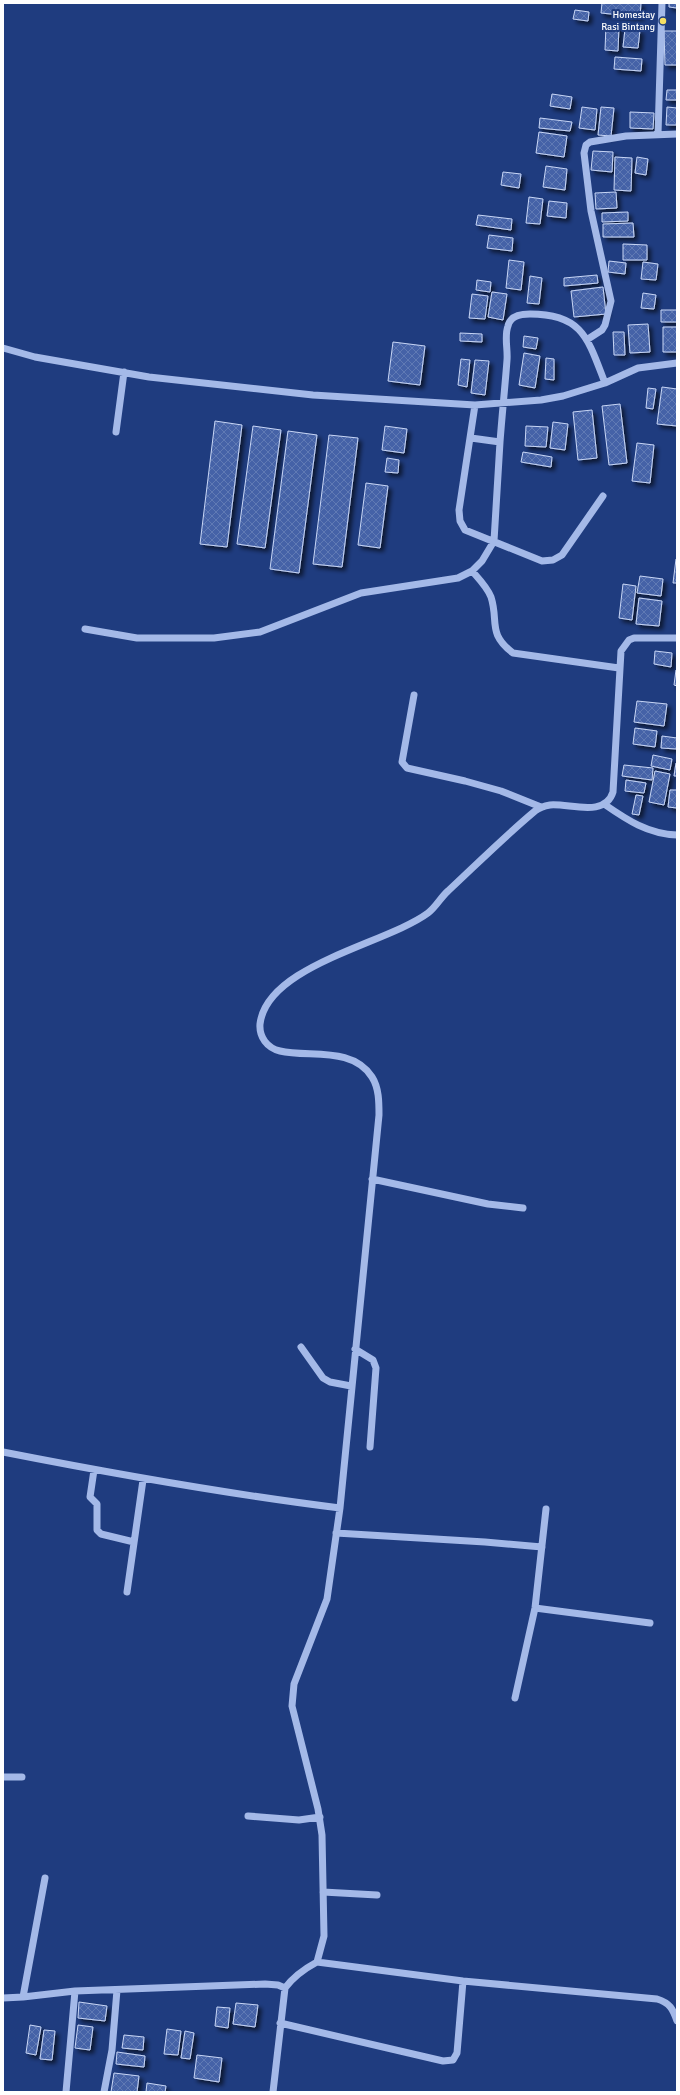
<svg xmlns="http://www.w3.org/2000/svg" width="680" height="2095" viewBox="0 0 680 2095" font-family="Signika,sans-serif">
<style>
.building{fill:url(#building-cross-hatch);stroke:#c8d6f6;filter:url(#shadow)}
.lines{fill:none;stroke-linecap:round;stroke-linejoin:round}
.minor{stroke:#a4b9e8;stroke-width:7}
.poi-dot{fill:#f6e064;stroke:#1f3c7f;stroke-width:1.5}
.labels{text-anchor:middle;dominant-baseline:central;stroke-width:4;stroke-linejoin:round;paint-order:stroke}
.poi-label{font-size:10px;fill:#fff;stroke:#1f3c7f;text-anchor:end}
</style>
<defs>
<pattern id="building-cross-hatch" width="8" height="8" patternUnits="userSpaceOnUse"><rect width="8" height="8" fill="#4462a7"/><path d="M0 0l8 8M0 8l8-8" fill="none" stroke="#607ab4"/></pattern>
<filter id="shadow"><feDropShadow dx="3.5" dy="3.5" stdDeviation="2" flood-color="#0009"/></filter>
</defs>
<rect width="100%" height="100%" fill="#1f3c7f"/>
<path class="building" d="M 602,3 L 641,3 L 640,17 L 601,13 Z
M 669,3 L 677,3 L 677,8 L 669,7 Z
M 575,10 L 589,12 L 588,21 L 573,19 Z
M 606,25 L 619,26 L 618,51 L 605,50 Z
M 625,29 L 640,30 L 638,48 L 623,47 Z
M 664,31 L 677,31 L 677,65 L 665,65 Z
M 615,57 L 642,59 L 641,71 L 614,69 Z
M 667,90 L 677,90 L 677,100 L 666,100 Z
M 552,94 L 572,97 L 570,109 L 550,106 Z
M 582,107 L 597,109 L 595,130 L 579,128 Z
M 601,107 L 614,108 L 611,136 L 598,135 Z
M 667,107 L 677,108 L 677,125 L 666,125 Z
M 630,112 L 654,113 L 653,129 L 630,128 Z
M 540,118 L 572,122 L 570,131 L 539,128 Z
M 539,132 L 567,136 L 564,157 L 536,153 Z
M 593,151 L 613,152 L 612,172 L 591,170 Z
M 615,157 L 632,158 L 631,191 L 614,190 Z
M 637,157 L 648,159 L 646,175 L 635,173 Z
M 546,166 L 567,169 L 565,190 L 543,187 Z
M 503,172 L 521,174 L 519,188 L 501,185 Z
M 616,192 L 617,208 L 596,209 L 595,193 Z
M 529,197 L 543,199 L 540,224 L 526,223 Z
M 549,201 L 567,203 L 566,218 L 547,216 Z
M 628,212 L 628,221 L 602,222 L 602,213 Z
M 478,215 L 512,219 L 511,230 L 476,225 Z
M 633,223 L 634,237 L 603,237 L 603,224 Z
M 489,235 L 513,238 L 512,251 L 487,248 Z
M 623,244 L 647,245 L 647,260 L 623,260 Z
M 509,260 L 524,262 L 521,290 L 506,288 Z
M 609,261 L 626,263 L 625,274 L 608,272 Z
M 643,262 L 658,264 L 656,280 L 641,279 Z
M 597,275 L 598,283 L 564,286 L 564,278 Z
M 530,276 L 542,278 L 539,304 L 527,303 Z
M 477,280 L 491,282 L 490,292 L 476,290 Z
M 603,287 L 606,314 L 574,317 L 571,291 Z
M 492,292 L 507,294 L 503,320 L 488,317 Z
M 643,293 L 656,295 L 654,309 L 641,308 Z
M 472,294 L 488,296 L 485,319 L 469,318 Z
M 661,310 L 677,310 L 677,322 L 661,322 Z
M 648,324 L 650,352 L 630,353 L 628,325 Z
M 663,327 L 677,327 L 677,352 L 663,352 Z
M 613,332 L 624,332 L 625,355 L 614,355 Z
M 460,333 L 482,334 L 482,342 L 460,341 Z
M 524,336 L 538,338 L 536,349 L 523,347 Z
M 393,342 L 425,346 L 420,385 L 388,381 Z
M 524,353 L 540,356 L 535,388 L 519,385 Z
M 546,358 L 554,359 L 554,380 L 545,379 Z
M 461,359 L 470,360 L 467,387 L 458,385 Z
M 475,360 L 489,361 L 485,395 L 471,393 Z
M 662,387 L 677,389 L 677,426 L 657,424 Z
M 648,388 L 656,389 L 653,409 L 646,408 Z
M 620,404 L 627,463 L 609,465 L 602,406 Z
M 592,410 L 597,458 L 578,460 L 573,412 Z
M 215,421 L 242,425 L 227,547 L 200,544 Z
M 553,422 L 568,424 L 565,450 L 550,448 Z
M 253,426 L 281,430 L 265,548 L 237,544 Z
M 385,426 L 407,429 L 404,453 L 382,450 Z
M 526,426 L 548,427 L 546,447 L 525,446 Z
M 288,431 L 317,435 L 299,573 L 270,569 Z
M 329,435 L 358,438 L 342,567 L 313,564 Z
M 637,443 L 654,445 L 650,483 L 632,481 Z
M 523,452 L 552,457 L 551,467 L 521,462 Z
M 387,458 L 399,460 L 398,473 L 385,472 Z
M 366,483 L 388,486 L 380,548 L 358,545 Z
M 676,559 L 677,559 L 677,583 L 673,583 Z
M 640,576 L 663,579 L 661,596 L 637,593 Z
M 623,584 L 636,586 L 632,620 L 619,618 Z
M 639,598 L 662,601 L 659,626 L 636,624 Z
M 655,651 L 672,653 L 671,667 L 654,664 Z
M 676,670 L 677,670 L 677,686 L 674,685 Z
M 637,701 L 667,704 L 664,726 L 634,722 Z
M 635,728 L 657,731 L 655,747 L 633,744 Z
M 662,736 L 677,738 L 677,749 L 661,748 Z
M 653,755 L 672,759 L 670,770 L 651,766 Z
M 676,763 L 677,764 L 677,776 L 674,776 Z
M 624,765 L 653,768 L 652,780 L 622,776 Z
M 655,771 L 670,774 L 664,805 L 649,802 Z
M 626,780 L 646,783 L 644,793 L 625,791 Z
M 670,790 L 677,790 L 677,808 L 668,807 Z
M 636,795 L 643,796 L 639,815 L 632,814 Z
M 79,2002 L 107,2006 L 105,2021 L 78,2018 Z
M 236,2003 L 258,2005 L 255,2027 L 233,2024 Z
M 217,2007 L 230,2008 L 228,2028 L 215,2026 Z
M 30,2025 L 41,2027 L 36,2055 L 26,2053 Z
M 78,2025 L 93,2027 L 90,2050 L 75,2048 Z
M 167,2029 L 181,2031 L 178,2055 L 164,2054 Z
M 44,2030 L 55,2031 L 52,2060 L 40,2059 Z
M 185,2031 L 194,2033 L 190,2059 L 181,2058 Z
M 124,2035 L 144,2037 L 143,2050 L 122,2048 Z
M 117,2052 L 145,2056 L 144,2067 L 116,2064 Z
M 197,2055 L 222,2058 L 219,2082 L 194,2078 Z
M 114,2073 L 139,2076 L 137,2092 L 111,2092 Z
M 147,2083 L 166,2086 L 165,2092 L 146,2092 Z"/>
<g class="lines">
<path class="minor" d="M 658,134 L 662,3
M 588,339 L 602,330 L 605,325 L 611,301 L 591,211 L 584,153 L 586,145 L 590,142 L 626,136 L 677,134
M 3,348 L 35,357 L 149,377 L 313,395 L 475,405 L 541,400 L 563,396 L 605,383 L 638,368 L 677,363
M 475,405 L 459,510 L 460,521 L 465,530 L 542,561 L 553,560 L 562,555 L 603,496
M 116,432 L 124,372
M 500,442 C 502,415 505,387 507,360 C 508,349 504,336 508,326 C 510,316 521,314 530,314 C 583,314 588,339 605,383
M 472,571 C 479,579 487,587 491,597 C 499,622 487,633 513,653 L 619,668
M 85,629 L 137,638 L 214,638 L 260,632 L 361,593 L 458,578 L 472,571 L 482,561 L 494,541 L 500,442 L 471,438
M 414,695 L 402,762 L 407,768 L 465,781 L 501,791 L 541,807
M 604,804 C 627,820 648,834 677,835
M 372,1179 L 488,1204 L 523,1208
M 301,1347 L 323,1378 L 330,1382 L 351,1386
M 355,1349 L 373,1360 L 376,1368 L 370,1447
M 3,1452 C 115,1474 227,1494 340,1508
M 94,1470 L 90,1497 L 97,1504 L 97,1530 L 101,1534 L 134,1542
M 336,1533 L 485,1542 L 542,1547
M 127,1592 L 143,1480
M 535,1608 L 650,1623
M 515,1698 L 535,1608 L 546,1509
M 3,1777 L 22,1777
M 248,1816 L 299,1820 L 320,1817
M 323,1892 L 377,1895
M 317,1962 L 463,1981 L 657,1999 C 670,2003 673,2009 677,2021
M 23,1997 L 45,1878
M 3,1998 L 23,1997 L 75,1991 L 265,1984 L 278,1985 L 285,1988
M 280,2023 L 443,2061 L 453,2060 L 457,2053 L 463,1981
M 66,2092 L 75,1991
M 104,2092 L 112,2050 L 117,1990
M 273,2092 L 285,1988 C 294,1976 304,1969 317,1962 L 324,1936 L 322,1835 L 318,1809 L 292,1706 L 294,1684 L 327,1599 L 340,1508 L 379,1115 C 379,1102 379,1088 372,1077 C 352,1046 309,1058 280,1051 C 267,1048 259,1037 260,1024 C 267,965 386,944 428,913 C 436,907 441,897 448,891 C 477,864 505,836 535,811 C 539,808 544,806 550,805 C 569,803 605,818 613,792 L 621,651 L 629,640 L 634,638 L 677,638"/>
</g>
<circle class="poi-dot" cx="663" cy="21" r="4"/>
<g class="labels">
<g class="poi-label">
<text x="655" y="15">Homestay<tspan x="655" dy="12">Rasi Bintang</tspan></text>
</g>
</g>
<rect width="680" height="2095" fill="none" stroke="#ffffff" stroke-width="8"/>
</svg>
